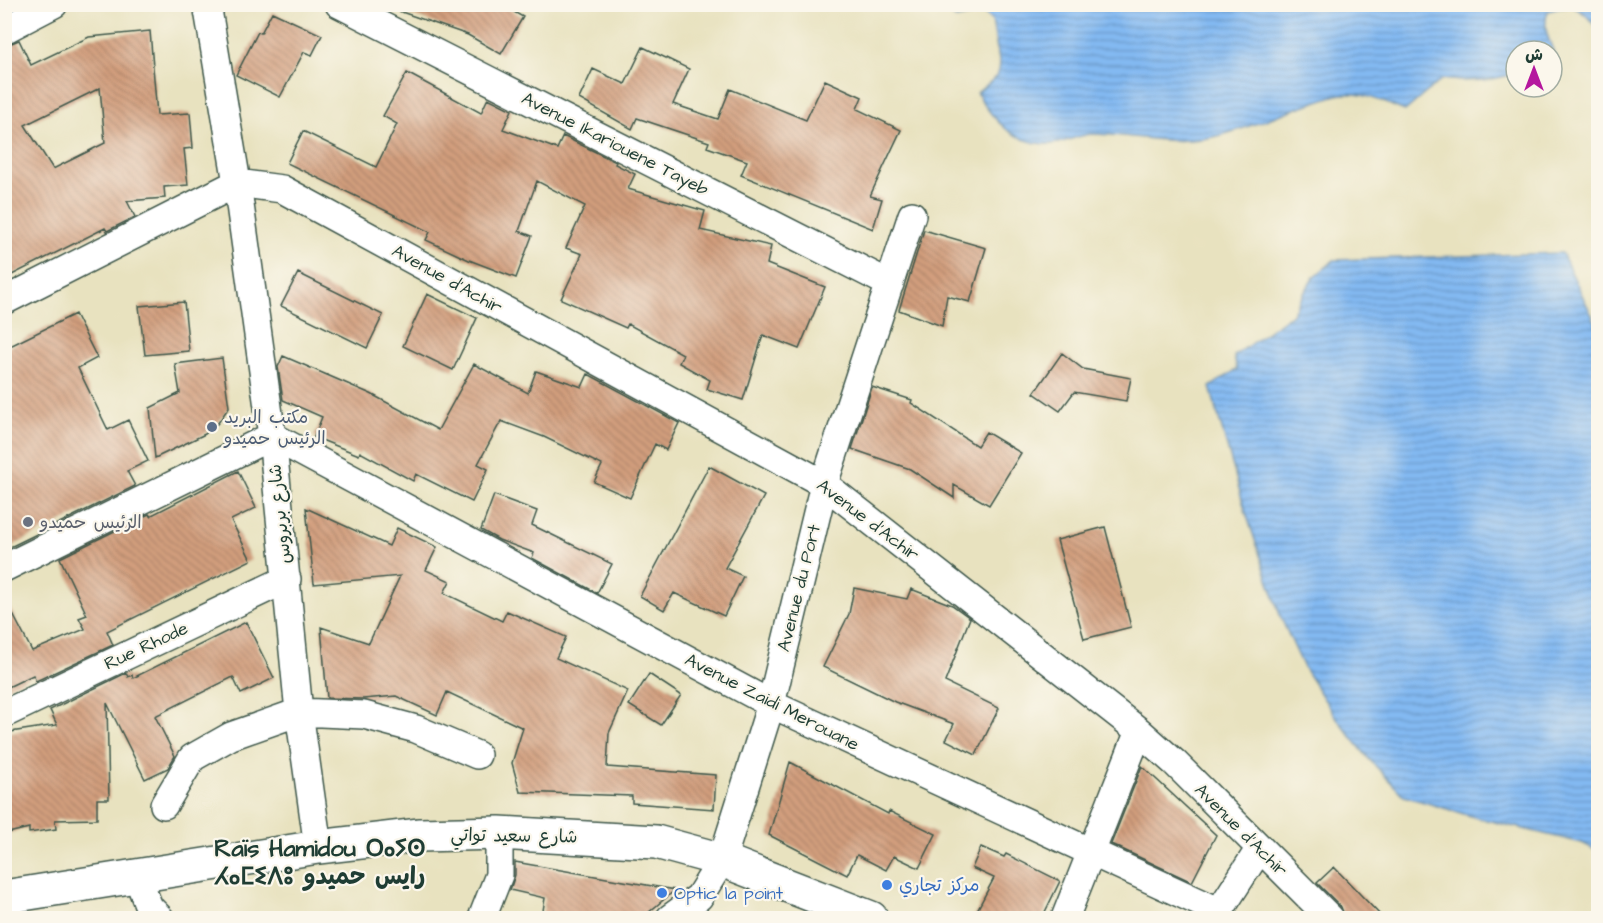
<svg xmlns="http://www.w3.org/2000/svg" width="1603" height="923" viewBox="0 0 1603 923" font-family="'Architects Daughter','Playpen Sans Arabic','Noto Sans Tifinagh',sans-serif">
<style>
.water{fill:url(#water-rules);stroke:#517b93;stroke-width:1.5}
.building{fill:url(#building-back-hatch);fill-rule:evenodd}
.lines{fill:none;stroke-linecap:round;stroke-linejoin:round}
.street-casing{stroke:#3d5649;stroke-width:30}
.primary-casing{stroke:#3d5649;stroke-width:36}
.street{stroke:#fff;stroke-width:27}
.primary{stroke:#fff;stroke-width:33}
.service-dot{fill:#5c6f8a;stroke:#fbf7ec;stroke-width:2}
.worship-dot{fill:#6b7280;stroke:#fbf7ec;stroke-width:2}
.shop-dot{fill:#3f7fe0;stroke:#fbf7ec;stroke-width:2}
.labels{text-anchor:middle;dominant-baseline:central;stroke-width:4.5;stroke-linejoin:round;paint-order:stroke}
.street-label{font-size:18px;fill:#1f3d34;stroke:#fbf7ec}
.service-label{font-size:18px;fill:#4e5e75;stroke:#fbf7ec;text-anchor:start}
.worship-label{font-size:18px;fill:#5b616d;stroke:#fbf7ec;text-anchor:start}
.shop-label{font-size:18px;fill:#366cbe;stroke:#fbf7ec;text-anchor:start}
.district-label{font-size:24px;font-weight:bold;fill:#1f3d34;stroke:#fbf7ec}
</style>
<defs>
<pattern id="water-rules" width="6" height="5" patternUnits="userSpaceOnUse" patternTransform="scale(1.5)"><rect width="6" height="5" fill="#83b9f2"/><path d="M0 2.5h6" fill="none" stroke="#6b98c5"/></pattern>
<pattern id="building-back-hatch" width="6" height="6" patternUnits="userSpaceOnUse" patternTransform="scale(1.5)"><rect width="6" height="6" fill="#d29e7d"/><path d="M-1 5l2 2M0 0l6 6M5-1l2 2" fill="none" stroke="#aa8267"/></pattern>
</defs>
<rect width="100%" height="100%" fill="#fbf7ec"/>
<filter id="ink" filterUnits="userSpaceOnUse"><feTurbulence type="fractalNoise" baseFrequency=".0167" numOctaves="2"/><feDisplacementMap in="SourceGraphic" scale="12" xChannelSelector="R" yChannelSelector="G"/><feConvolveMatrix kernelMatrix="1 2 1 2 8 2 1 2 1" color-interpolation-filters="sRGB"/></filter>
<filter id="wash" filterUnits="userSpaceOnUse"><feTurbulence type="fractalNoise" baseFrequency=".008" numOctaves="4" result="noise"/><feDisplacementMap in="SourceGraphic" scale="24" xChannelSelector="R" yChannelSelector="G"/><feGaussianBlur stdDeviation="1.35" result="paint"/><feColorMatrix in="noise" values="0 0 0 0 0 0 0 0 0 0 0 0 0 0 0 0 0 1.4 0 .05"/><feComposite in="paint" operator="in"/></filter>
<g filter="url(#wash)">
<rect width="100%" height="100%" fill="#e8e2bf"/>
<path class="water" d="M 1598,4 L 1598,29 L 1585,14 L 1571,5 L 1548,11 C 1541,32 1552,43 1557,62 L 1552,65 L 1552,51 L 1516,51 L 1516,74 L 1486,80 L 1460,81 L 1442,79 L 1405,111 C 1387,104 1365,92 1344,94 C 1336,94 1326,99 1318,101 C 1279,113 1241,133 1201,139 C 1164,144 1128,134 1091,134 C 1077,135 1062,145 1047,144 C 1013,143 993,120 977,93 L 996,77 L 1000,66 L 992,20 L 984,13 L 956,19 L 942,5 Z
M 1562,253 L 1598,328 L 1598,851 L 1582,843 L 1474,817 L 1404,796 L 1369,759 L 1335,716 L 1304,668 L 1281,618 L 1246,513 L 1210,387 L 1237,369 L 1234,356 L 1292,314 L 1313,278 L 1334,260 Z"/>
<g id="blocks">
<path class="building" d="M 391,4 L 500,4 L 523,17 L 501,54 L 468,35 L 390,8 Z
M 272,12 L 322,35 L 312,55 L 304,52 L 280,97 L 236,75 L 258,32 L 261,33 Z
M 150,31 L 157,115 L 190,113 L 193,148 L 184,149 L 188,185 L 164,187 L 165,198 L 127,201 L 135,217 L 107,231 L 105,228 L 4,279 L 4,46 L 19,40 L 31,65 L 89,37 ZM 100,88 L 105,143 L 53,169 L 25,125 Z
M 643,47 L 689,69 L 673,104 L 718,119 L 730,89 L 806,120 L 825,80 L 862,97 L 857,109 L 901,130 L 870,196 L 882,199 L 873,229 L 741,175 L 747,161 L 707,147 L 709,142 L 637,118 L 632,129 L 579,99 L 593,69 L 625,84 Z
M 407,73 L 481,113 L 488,98 L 512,110 L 503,129 L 557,149 L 563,136 L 616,162 L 615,164 L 635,174 L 628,189 L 705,211 L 700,230 L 771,246 L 767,264 L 825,287 L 799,349 L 763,335 L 743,400 L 707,389 L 710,380 L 679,363 L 683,354 L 628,324 L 626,328 L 561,299 L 582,254 L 566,248 L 585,206 L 537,181 L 519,231 L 532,236 L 516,278 L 469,260 L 426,240 L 430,232 L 287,163 L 303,131 L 376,167 L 397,124 L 383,116 Z
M 924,230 L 986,248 L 970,302 L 947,296 L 942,326 L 899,310 Z
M 298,273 L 383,315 L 367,348 L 281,306 Z
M 427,294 L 477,318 L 453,370 L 403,346 Z
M 184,302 L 189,351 L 145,355 L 139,306 Z
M 75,314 L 97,358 L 78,368 L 108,430 L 128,420 L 148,461 L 127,471 L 135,486 L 4,550 L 4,349 Z
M 1062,353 L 1083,369 L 1131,378 L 1126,401 L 1074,392 L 1060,411 L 1034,393 Z
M 283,356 L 371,394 L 438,430 L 474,364 L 528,393 L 536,371 L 582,387 L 588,374 L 679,423 L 666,450 L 655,444 L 630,498 L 594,482 L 602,465 L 544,437 L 501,421 L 478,464 L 488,469 L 472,502 L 416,474 L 413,481 L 360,452 L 359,455 L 314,437 L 322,417 L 283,400 L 278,367 Z
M 222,358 L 229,407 L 218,423 L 205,434 L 155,458 L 150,408 L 180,393 L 175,364 Z
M 872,387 L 912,400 L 911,403 L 977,446 L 986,432 L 1021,453 L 989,505 L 954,485 L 954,498 L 910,469 L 852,449 Z
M 709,466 L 764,496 L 725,568 L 743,576 L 724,616 L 674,593 L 664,610 L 640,596 Z
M 238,471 L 256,508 L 231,520 L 251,560 L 107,631 L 113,645 L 36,681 L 33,675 L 4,689 L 4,597 L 32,651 L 85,629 L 79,618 L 87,615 L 60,558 L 149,514 L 150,516 Z
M 494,495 L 537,511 L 532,525 L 612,564 L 597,593 L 532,558 L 534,553 L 499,540 L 481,530 Z
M 306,508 L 389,546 L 397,528 L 437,547 L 426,570 L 450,581 L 444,593 L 502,621 L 507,611 L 566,637 L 556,658 L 628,691 L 609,733 L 607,767 L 716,775 L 714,809 L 632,803 L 632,796 L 520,792 L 512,763 L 523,728 L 447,692 L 437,715 L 396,696 L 363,699 L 327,698 L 321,627 L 369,643 L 400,576 L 314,584 Z
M 1105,527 L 1131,627 L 1084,639 L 1057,540 Z
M 854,588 L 907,599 L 911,589 L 952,605 L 970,618 L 945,682 L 999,708 L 976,755 L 946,740 L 954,724 L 895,702 L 823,667 L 849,614 Z
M 246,622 L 274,678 L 241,694 L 233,677 L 155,716 L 175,756 L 168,768 L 145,779 L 107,703 L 109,799 L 97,799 L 97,819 L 55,820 L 56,829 L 29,833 L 29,828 L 4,834 L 4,733 L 57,725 L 50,710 L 126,673 L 128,677 L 132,675 L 133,678 Z
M 649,674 L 681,695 L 661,725 L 629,705 Z
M 790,762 L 888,814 L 889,811 L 936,834 L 919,868 L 894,856 L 886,870 L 857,855 L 847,875 L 769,835 Z
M 1142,766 L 1216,835 L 1192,882 L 1111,844 Z
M 981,847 L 1004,857 L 1006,854 L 1060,881 L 1042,918 L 973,918 L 994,878 L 972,868 Z
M 515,862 L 675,890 L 642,918 L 542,917 L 545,898 L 510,890 L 515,875 Z
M 1334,867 L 1383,918 L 1345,918 L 1341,907 L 1317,883 Z"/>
</g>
</g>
<g filter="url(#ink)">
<use href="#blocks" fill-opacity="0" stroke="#3d5649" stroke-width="1.5"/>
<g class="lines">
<g class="street-casing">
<path id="street" d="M 207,4 L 237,183 L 272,436 L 299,712 L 318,847
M 339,4 L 890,284
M 4,30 L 54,4
M 4,301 L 237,183 L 282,189 L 824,484 L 1139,731 L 1175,763 L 1330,918
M 4,568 L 272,436 L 771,704 L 1214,909 L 1222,907 L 1260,848
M 4,714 L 287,579
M 164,805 L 192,758 L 231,736 L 299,712 L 364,715 L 416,729 L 477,755
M 137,876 L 149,907 L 160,918
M 482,918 L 499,875 L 499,833
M 670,918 L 699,897 L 722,860 L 771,704 L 824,484 L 912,215
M 1065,918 L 1139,731"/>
</g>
<g class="primary-casing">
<path id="primary" d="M 4,897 L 318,847 L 420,835 L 499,833 L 656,842 L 722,860 L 871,918"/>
</g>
<use href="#street" class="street"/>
<use href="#primary" class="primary"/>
</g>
</g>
<circle class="service-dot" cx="212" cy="427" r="6"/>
<circle class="worship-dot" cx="28" cy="522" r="6"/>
<g class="shop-dot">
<circle cx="887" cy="885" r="6"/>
<circle cx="662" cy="893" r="6"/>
</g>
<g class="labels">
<g class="street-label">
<text transform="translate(615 144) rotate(27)">Avenue Ikariouene Tayeb</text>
<text transform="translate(447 279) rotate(29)">Avenue d'Achir</text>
<text transform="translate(280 514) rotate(-96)">شارع بربروس</text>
<text transform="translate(868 520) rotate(37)">Avenue d'Achir</text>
<text transform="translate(799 588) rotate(-76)">Avenue du Port</text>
<text transform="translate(146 646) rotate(-25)">Rue Rhode</text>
<text transform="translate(772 702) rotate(27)">Avenue Zaidi Merouane</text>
<text transform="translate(1241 830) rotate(45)">Avenue d'Achir</text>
<text transform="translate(514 836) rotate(1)">شارع سعيد تواتي</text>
</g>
<g class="service-label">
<text x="224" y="417">مكتب البريد<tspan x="224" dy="21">الرئيس حميدو</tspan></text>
</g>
<g class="worship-label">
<text x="40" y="522">الرئيس حميدو</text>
</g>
<g class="shop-label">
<text x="899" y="885">مركز تجاري</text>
<text x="674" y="893">Optic la point</text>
</g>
<g class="district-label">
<text x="320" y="849">Raïs Hamidou ⵔⴰⵢⵙ<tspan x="320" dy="28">ⵃⴰⵎⵉⴷⵓ رایس حمیدو</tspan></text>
</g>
</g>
<rect width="1603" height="923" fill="none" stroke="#fbf7ec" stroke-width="24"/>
<g transform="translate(1534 69)"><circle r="28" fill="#fbf7ec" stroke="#a3ada2" stroke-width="1.5"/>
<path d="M0-4.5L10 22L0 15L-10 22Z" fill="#b5179e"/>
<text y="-9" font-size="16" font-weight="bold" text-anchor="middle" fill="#1f3d34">ش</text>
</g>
</svg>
